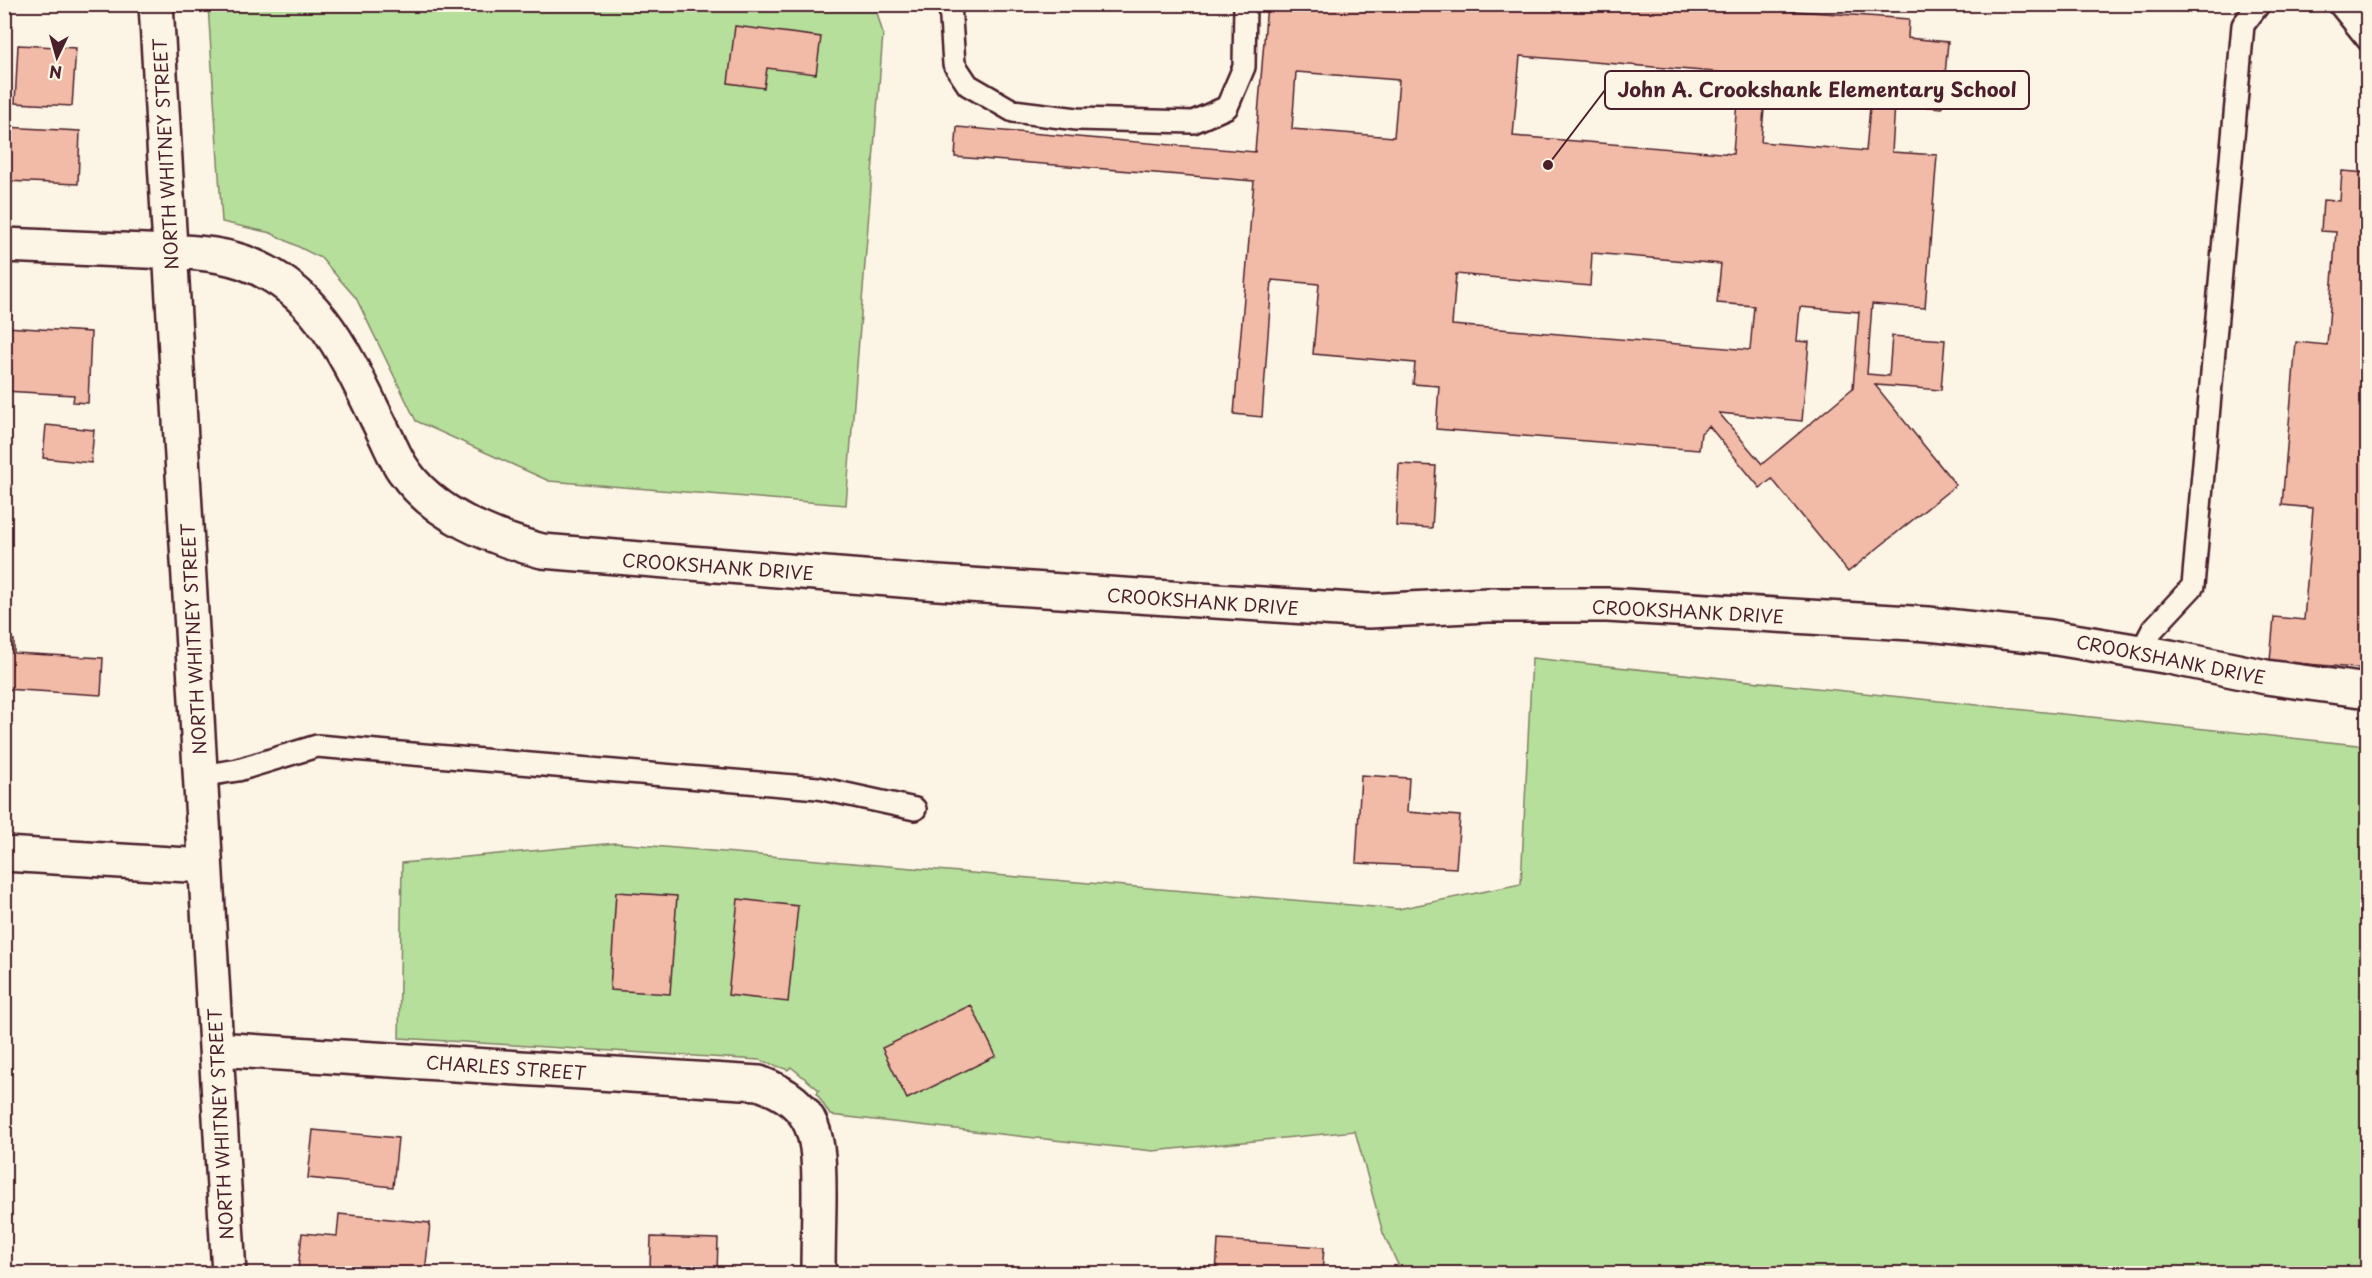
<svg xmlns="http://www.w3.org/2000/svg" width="2372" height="1278" viewBox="0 0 2372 1278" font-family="'Playpen Sans',sans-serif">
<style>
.green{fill:#b6df9c;stroke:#807f64;stroke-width:1.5}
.building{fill:#f2bba7;stroke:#4a1f2b;stroke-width:1.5;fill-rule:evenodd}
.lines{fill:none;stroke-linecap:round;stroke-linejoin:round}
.lane-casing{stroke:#4a1f2b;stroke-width:26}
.street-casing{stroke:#4a1f2b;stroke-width:38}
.lane{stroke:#fcf5e5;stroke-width:21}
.street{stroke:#fcf5e5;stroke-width:33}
.labels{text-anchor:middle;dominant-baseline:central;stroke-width:4.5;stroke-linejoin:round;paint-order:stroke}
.street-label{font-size:18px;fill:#4a1f2b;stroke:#fcf5e5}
.leader{fill:none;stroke:#4a1f2b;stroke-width:2}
.callout-dot{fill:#4a1f2b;stroke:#fcf5e5;stroke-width:2}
.callout{fill:#fcf5e5;stroke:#4a1f2b;stroke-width:2}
.callout-label{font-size:20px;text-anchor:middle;font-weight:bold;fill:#4a1f2b}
</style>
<rect width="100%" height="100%" fill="#fcf5e5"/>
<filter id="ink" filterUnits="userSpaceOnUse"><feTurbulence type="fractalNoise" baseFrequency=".0167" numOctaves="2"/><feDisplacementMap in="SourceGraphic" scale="12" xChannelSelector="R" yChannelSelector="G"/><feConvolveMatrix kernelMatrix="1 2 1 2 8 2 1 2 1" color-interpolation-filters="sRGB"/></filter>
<g filter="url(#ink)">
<path class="green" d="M 208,5 L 875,5 L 883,34 L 846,505 L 549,481 L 416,421 L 356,298 L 321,258 L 271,233 L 222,222 Z
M 1532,658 L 2367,746 L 2367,1273 L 1402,1273 L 1383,1233 L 1355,1131 L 1153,1151 L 830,1115 L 817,1094 L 819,1090 L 791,1067 L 788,1070 L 760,1060 L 399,1038 L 402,863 L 616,843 L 1398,909 L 1521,884 Z"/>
<path class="building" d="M 1267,4 L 1766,4 L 1766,9 L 1909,19 L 1908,38 L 1948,42 L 1942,108 L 1895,104 L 1892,152 L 1937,155 L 1925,308 L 1872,304 L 1867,374 L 1889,376 L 1892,336 L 1945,340 L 1941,390 L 1875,385 L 1956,485 L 1848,572 L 1772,479 L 1760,488 L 1709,426 L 1701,433 L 1699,450 L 1436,429 L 1439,386 L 1413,384 L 1415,363 L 1313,354 L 1319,284 L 1272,280 L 1262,417 L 1234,414 L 1254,181 L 955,157 L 957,127 L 1255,152 ZM 1520,56 L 1739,74 L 1733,154 L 1513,136 ZM 1296,72 L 1399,80 L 1394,137 L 1292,129 ZM 1765,98 L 1870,107 L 1866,151 L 1761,142 ZM 1592,253 L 1721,264 L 1717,303 L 1754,306 L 1750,350 L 1452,325 L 1456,274 L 1590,286 ZM 1800,307 L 1859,312 L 1853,388 L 1762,464 L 1719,413 L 1802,421 L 1809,342 L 1797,341 Z
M 735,26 L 821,37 L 816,74 L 767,68 L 764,88 L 728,83 Z
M 18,45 L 76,48 L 72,106 L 15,103 Z
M 4,127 L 80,131 L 78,184 L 4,181 Z
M 2342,171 L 2368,173 L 2368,669 L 2270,661 L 2274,617 L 2304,620 L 2313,508 L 2282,505 L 2296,342 L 2327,345 L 2336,232 L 2321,231 L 2323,200 L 2340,201 Z
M 4,327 L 91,332 L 88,403 L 73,402 L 74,395 L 4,391 Z
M 46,425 L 94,430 L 91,463 L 43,458 Z
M 1399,464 L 1436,466 L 1432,528 L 1396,526 Z
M 4,639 L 14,640 L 14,653 L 103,658 L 101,695 L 4,689 Z
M 1361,775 L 1409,778 L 1407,812 L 1460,816 L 1456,868 L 1356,863 Z
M 616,892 L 677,896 L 670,994 L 610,990 Z
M 738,899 L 798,906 L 788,1002 L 728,995 Z
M 971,1005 L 996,1056 L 907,1099 L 882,1048 Z
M 313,1130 L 398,1138 L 393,1187 L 308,1178 Z
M 339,1214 L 430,1223 L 425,1274 L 333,1274 L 298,1270 L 302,1233 L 337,1236 Z
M 651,1237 L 718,1239 L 717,1274 L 673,1274 L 673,1269 L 650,1269 Z
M 1218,1240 L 1324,1247 L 1322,1274 L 1216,1274 Z"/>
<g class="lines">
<g class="lane-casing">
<path id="lane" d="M 950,4 L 954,64 L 968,85 L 1013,111 L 1077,119 L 1193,122 L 1227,107 L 1244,67 L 1245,4
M 2339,4 L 2368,40
M 2141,652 L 2153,629 L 2193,586 L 2243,25 L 2259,4
M 200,776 L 238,770 L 317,746 L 818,788 L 915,809"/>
</g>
<g class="street-casing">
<path id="street" d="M 156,4 L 229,1274
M 4,245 C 51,247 98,249 145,251 C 178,252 211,251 243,262 C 321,289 349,363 383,431 C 390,444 395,459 404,471 C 435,516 493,538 542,551 L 938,583 L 1369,611 L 1488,605 L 1607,605 L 1928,624 L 2050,637 L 2170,657 L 2266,677 L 2368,691
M 4,854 L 205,866
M 216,1049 L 759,1083 C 818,1104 819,1138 819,1194 C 819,1220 818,1247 818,1274"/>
</g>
<use href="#lane" class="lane"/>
<use href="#street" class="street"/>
</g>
</g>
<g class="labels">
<g class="street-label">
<text transform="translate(165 154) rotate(-93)">NORTH WHITNEY STREET</text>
<text transform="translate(718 566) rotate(4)">CROOKSHANK DRIVE</text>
<text transform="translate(1203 601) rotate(4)">CROOKSHANK DRIVE</text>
<text transform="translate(1688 611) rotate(3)">CROOKSHANK DRIVE</text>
<text transform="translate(193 639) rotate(-93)">NORTH WHITNEY STREET</text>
<text transform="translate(2171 659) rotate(11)">CROOKSHANK DRIVE</text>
<text transform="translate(506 1067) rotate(4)">CHARLES STREET</text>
<text transform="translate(220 1124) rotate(-93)">NORTH WHITNEY STREET</text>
</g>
</g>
<path class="leader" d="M1548 165L1605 90"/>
<circle class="callout-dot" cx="1548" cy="165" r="6"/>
<rect class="callout" x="1605" y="71" width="424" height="38" rx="6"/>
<g class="callout-label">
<text x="1817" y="97">John A. Crookshank Elementary School</text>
</g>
<rect width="2372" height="1278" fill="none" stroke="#fcf5e5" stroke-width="24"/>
<rect x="12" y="12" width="2348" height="1254" fill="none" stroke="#4a1f2b" stroke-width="2" filter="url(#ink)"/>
<g transform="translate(57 57) rotate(185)" stroke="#fcf5e5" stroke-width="4.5" paint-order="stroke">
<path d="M0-4.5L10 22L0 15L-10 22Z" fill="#4a1f2b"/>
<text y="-9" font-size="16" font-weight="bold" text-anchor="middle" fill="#4a1f2b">N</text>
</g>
</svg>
